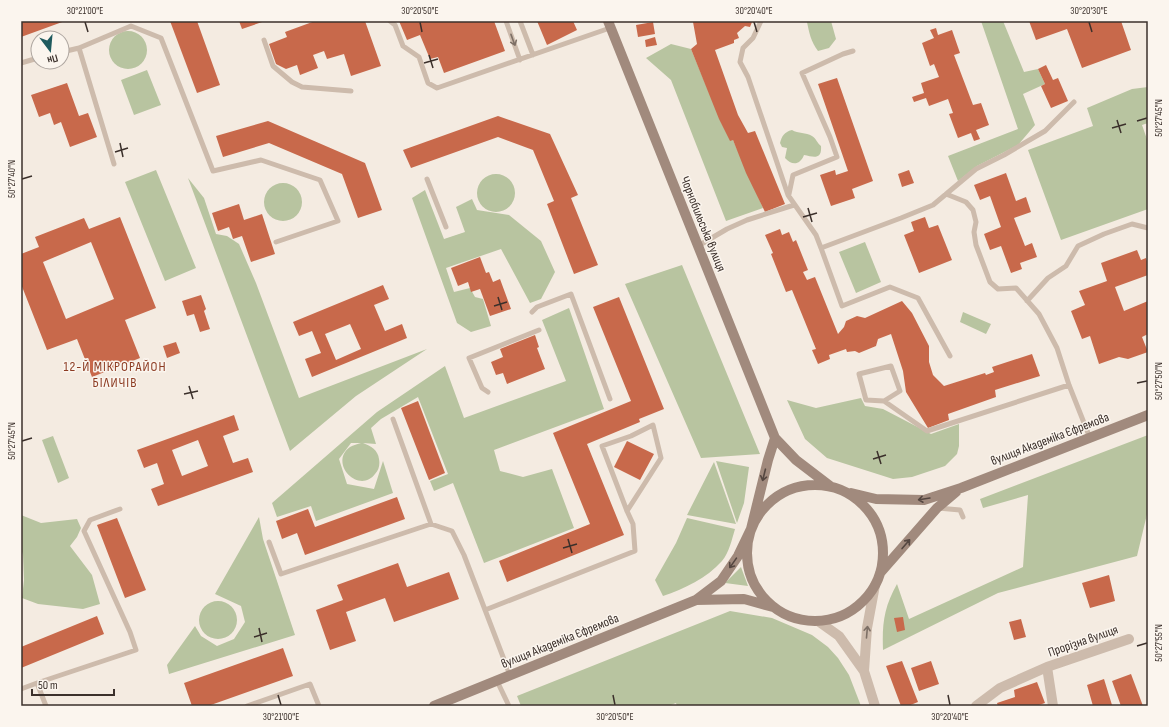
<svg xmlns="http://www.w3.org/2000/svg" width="1169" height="727" viewBox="0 0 1169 727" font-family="'Sofia Sans Condensed',sans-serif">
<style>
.green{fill:#b8c4a0}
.building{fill:#c8694b;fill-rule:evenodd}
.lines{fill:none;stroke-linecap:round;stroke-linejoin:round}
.lane{stroke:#cdbbac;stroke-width:5}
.street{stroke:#cdbbac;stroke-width:10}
.secondary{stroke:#a18a7d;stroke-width:10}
.oneway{stroke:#7d6f65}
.oneway2{stroke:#544640}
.ticks{fill:none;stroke:#3b302b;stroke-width:1.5}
.labels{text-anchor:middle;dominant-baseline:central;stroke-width:3;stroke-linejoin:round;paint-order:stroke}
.street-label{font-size:13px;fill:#3b302b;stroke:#fbf5ee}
.neighbourhood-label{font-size:14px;letter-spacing:1px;fill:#8c3b22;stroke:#fbf5ee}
.neatline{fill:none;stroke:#3b302b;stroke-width:1.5}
.ticks-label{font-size:10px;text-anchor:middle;fill:#3b302b}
</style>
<rect width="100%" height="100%" fill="#f4ebe1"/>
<path class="green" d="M 808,21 L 831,21 L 836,39 L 829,48 L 818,51 C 811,42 809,32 807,22 Z
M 981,21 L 1003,21 L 1024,72 L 1038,69 L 1045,84 L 1023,94 L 1035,125 L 1018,145 L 977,166 L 958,181 L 948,156 L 1018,129 Z
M109 50a19 19 0 1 1 38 0a19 19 0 1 1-38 0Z
M 671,44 L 691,49 L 722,124 L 733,140 L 763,208 L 726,221 L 671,80 L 646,58 Z
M 147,70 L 161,105 L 134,115 L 121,80 Z
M 1148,87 L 1148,123 L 1142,125 L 1148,142 L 1148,209 L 1061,240 L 1028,150 L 1093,126 L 1087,108 L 1132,89 Z
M 792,130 C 798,134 806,132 812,136 C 816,138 817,143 821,146 C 822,160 814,157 804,155 C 800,165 792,166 785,158 L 787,148 L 782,147 L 780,143 C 782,136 784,132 792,130 Z
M 156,170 L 196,268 L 165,281 L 125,182 Z
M477 193a19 19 0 1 1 38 0a19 19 0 1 1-38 0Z
M 188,178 L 204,198 L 216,234 L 227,236 L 239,244 L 256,283 L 299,398 L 427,349 L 356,396 L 290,451 Z
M264 202a19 19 0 1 1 38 0a19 19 0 1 1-38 0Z
M 425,190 L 444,239 L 465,232 L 456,207 L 472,199 L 477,210 L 509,215 L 541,241 L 555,272 L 541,299 L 530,303 L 501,249 L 446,268 L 454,292 L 470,288 L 475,297 L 483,299 L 491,326 L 471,332 L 457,323 L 412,198 Z
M 865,242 L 881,282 L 856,293 L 839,252 Z
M 682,265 L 760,454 L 701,458 L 625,284 Z
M 569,308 L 604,409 L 494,450 L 500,471 L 523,477 L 552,469 L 574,528 L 484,563 L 453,483 L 434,491 L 430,481 L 448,474 L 418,397 L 381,419 L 371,428 L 376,444 L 363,443 C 371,446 378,450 379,459 C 380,465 379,470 375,474 C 359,495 328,463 350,447 C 353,445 358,444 361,443 L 351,443 L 339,459 L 347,484 L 374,489 L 383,461 L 393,493 L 316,521 L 311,506 L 277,517 L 272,503 L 377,412 L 445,366 L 464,418 L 566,381 L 542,320 Z
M 963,312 L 991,324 L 986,334 L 960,322 Z
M 861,398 L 865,406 L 883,409 L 931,434 L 959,424 L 959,446 L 957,454 L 945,466 L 912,477 L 893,479 L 827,458 L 805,439 L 787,400 L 816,408 Z
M 1148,435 L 1148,510 L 1137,556 L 998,593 L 883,650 C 882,624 884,607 897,584 L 909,619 L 1023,567 L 1028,495 L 983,508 L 980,499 Z
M 53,436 L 69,478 L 58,483 L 42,440 Z
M 716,461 L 749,467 L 744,503 L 737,523 Z
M 714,462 L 736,524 L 687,515 Z
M 21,515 L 41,523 L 77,519 L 81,528 L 77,537 L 70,546 L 92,575 L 100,604 L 83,609 L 38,604 L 22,598 L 24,580 L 23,555 L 21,548 Z
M 259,517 L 263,539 L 295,635 L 169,674 L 167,665 L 195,626 L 201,636 L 217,646 L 234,639 L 245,622 L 241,606 L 215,594 Z
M 687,518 L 735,529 C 732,539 729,553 722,561 C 707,578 684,589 663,596 L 655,580 L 676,543 Z
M 741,567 L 748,586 L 725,583 Z
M199 620a19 19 0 1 1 38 0a19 19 0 1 1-38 0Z
M 730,611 L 772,618 L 812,635 L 828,647 L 838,658 L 849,675 L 861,706 L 677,706 L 676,703 L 668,706 L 521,706 L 517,696 Z"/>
<path class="building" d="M 21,21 L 65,21 L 21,37 Z
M 170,21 L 197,21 L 220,85 L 197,93 Z
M 239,21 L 265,21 L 242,29 Z
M 315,21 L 365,21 L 381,66 L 351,76 L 344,54 L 327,59 L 324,51 L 313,55 L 318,68 L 300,75 L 297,65 L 286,69 L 276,64 L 269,44 L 287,37 L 285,32 Z
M 399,21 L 494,21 L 505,51 L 444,73 L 438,57 L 430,59 L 420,35 L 407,40 Z
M 537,21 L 573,21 L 577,30 L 547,45 Z
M 696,21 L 755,21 L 754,23 L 752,22 L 750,27 L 745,26 L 737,33 L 739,38 L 734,40 L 734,43 L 715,50 L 738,115 L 748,133 L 755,131 L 785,204 L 765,212 L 746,173 L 733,140 L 730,141 L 719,119 L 691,49 L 697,44 L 693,22 Z
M 1029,21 L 1121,21 L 1131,50 L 1082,68 L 1067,29 L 1036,40 Z
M 653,22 L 655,34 L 638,37 L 636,25 Z
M 936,28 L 938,35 L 952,30 L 960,53 L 954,55 L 973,105 L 981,103 L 989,125 L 976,130 L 980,139 L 974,141 L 971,133 L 958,138 L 949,114 L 953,113 L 948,99 L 929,106 L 926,98 L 914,102 L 912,97 L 924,93 L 921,83 L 939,77 L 934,64 L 930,66 L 922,43 L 934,38 L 930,30 Z
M 655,37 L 657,45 L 646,47 L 645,40 Z
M 1046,65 L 1053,80 L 1058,78 L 1068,101 L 1051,108 L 1041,86 L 1045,84 L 1038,69 Z
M 837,78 L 873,181 L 852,189 L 855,198 L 831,206 L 820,175 L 835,170 L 836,175 L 848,171 L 818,84 Z
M 67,83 L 79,116 L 88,113 L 97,137 L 70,147 L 61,122 L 54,125 L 50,113 L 39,117 L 31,95 Z
M 498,116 L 550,134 L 578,195 L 571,198 L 598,265 L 574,274 L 547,204 L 554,201 L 533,150 L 498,137 L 411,168 L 403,150 Z
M 268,121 L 365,163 L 382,210 L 358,218 L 342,174 L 269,143 L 223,157 L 216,136 Z
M 909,170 L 914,183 L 902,187 L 898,174 Z
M 1006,173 L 1016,201 L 1026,197 L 1031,212 L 1014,218 L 1025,246 L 1032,243 L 1037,257 L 1020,263 L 1022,269 L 1011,273 L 1001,246 L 990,250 L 984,234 L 1001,227 L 990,196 L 980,200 L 974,185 Z
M 239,204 L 244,220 L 262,214 L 275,254 L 251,262 L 242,236 L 233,239 L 229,227 L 218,231 L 212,213 Z
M 120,217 L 156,308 L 125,320 L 140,358 L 92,377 L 77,339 L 47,350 L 21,284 L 21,254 L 39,247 L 35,237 L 84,218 L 89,229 ZM 91,242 L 114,299 L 66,319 L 43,262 Z
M 925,217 L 929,228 L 938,225 L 952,260 L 919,273 L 904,235 L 914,231 L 911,222 Z
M 780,229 L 782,235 L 789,232 L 793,242 L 796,240 L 808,270 L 803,272 L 807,280 L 815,277 L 838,334 L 844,327 L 846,321 L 857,316 L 865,318 L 902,301 L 912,313 L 929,346 L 929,362 L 933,375 L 944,386 L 985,373 L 986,375 L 994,372 L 992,367 L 1032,354 L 1040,376 L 995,390 L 996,397 L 948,414 L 949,420 L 928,428 L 906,392 L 903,371 L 891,334 L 878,339 L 876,346 L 859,353 L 855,351 L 847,352 L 846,349 L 829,355 L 830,359 L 818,364 L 812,350 L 816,349 L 792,290 L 786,292 L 771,254 L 773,253 L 765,235 Z
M 1137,250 L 1141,260 L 1146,258 L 1148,264 L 1148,275 L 1115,287 L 1124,311 L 1148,301 L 1148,334 L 1142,337 L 1148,352 L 1128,359 L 1119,357 L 1099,364 L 1090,336 L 1082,339 L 1071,311 L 1085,305 L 1079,291 L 1107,281 L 1101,263 Z
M 480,257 L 486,273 L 489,272 L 493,282 L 500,279 L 511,309 L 490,316 L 480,289 L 471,292 L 468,282 L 458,286 L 451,268 Z
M 383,285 L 389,299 L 374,305 L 385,331 L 402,324 L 407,338 L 312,377 L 305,359 L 321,353 L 312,331 L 299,336 L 293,322 ZM 350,324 L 361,349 L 336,360 L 325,334 Z
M 201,295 L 206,309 L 204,311 L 210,329 L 200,332 L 194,314 L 187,316 L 182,301 Z
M 619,297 L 664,409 L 639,419 L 640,422 L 587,444 L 624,535 L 507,582 L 499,561 L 590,524 L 553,433 L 631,401 L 593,307 Z
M 535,335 L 539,347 L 537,348 L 545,369 L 507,384 L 503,373 L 496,375 L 491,362 L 503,357 L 500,349 Z
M 176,342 L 180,353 L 167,358 L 163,346 Z
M 418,401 L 445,473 L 429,480 L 401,408 Z
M 234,415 L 239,430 L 223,436 L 233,463 L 248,458 L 253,472 L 158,506 L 151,489 L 164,484 L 157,463 L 144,468 L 137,450 ZM 198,440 L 208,466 L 182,476 L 172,450 Z
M 627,441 L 654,454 L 640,480 L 614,467 Z
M 397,497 L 405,519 L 305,555 L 297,533 L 282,539 L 276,521 L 308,509 L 315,527 Z
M 117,518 L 146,590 L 125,598 L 97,525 Z
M 398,563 L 407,587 L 449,572 L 459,599 L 394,622 L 385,598 L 346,612 L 356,641 L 330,650 L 316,610 L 343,600 L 337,585 Z
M 1109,575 L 1115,601 L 1090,608 L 1082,583 Z
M 97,616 L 104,634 L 21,668 L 21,647 Z
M 903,617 L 905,630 L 897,632 L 894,618 Z
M 1021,619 L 1026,637 L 1014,640 L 1009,622 Z
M 283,648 L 293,676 L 208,706 L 192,706 L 184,683 Z
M 902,661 L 918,702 L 908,706 L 901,706 L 886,666 Z
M 931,661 L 939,684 L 919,691 L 911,668 Z
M 1131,674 L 1143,706 L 1121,706 L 1112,681 Z
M 1104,679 L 1112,705 L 1093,706 L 1087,685 Z
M 1037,682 L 1045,703 L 1036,706 L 998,706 L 997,703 L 1015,697 L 1014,690 Z"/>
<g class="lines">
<path class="lane" d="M 390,21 L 395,25 L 403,46 L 419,57 L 428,83 L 437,88 L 610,28
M 506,21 L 520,60
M 520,21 L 533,55
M 761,21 L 753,38 L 743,48 L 740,62 L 748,77 L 788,195 L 816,235 L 821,248 L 901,218 L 933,205 L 976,169 L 1004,155 L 1045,131 L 1074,102
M 264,40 L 273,66 L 292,82 L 302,87 L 351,91
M 79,48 L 114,164
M 62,52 L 79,48 L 131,26 L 161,38 L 213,171 L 261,160 L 320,180 L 338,221 L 276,242
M 21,63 L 38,58
M 427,179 L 446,227
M 789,194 L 793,175 L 837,157 L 830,137 L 802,73 L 843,54 L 853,51
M 946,194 L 966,202 L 973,210 L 976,222 L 974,232 L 976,245 L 990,282 L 998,289 L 1016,288 L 1039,314 L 1057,348 L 1069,385 L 1090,438
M 698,246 L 727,229 L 747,220 L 794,205
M 821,248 L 842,306 L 890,287 L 918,298 L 950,356
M 1027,301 L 1048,278 L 1066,266 L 1078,246 L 1104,234 L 1132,224 L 1148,228
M 532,312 L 537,307 L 571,294 L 610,399
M 488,392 L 482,388 L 469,358 L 539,330
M 884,401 L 900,391 L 891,366 L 859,374 L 866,400 L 884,401 L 927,431 L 1069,385
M 393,419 L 431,524
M 938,508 L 960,510 L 963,517
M 269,542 L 281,574 L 431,524 L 452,531 L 464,555 L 510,675
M 485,610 L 635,551 L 633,524 L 627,511 L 602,446 L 631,436 L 653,425 L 661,458 L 627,511
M 497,681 L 509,706
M 21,689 L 37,683
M 46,706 L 37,683 L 136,650 L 130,632 L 84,531 L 90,520 L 120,509
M 247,706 L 310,684 L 319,706"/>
<path class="street" d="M 818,621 L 839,636 L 864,671 L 875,706
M 1047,667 L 1053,706
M 864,671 L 867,628 L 875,585
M 976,706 L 1000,688 L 1047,667 L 1129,639"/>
<path class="secondary" d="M 608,21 L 775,438 L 796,460 L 830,486
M747 553a68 68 0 1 1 136 0a68 68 0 1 1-136 0Z
M 851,493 L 876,499 L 924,500 L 961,488 L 1148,415
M 880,573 L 937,508 L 956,492
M 696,600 L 744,599 L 773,607
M 434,706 L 696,600 L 721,581 L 738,556 L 751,529 L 768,460 L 775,438"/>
</g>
<defs><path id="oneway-shaft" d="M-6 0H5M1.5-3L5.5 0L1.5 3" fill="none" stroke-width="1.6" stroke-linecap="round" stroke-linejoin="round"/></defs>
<g class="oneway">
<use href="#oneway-shaft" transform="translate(513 40) rotate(70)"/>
<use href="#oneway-shaft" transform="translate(867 632) rotate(-85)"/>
</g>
<g class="oneway2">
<use href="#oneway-shaft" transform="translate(764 475) rotate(104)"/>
<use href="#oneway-shaft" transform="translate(924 499) rotate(171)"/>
<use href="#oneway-shaft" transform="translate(906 544) rotate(-49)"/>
<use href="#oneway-shaft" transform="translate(733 563) rotate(125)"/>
</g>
<path class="ticks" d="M 85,22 L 88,32M 420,22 L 422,32M 754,22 L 757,32M 1089,22 L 1092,32M 429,55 L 433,68M 424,63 L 438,59M 1117,120 L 1121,133M 1137,121 L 1147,118M 1112,128 L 1126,124M 120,143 L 123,157M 115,152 L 128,148M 22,179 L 32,176M 808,208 L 812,222M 803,217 L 817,213M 498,297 L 502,310M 494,306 L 507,302M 1137,383 L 1147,381M 189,386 L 193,399M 184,394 L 198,391M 22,441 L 32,438M 877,451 L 881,464M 873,459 L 886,455M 568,539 L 572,553M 563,548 L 577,544M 259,628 L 262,642M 254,637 L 267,633M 1137,646 L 1147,643M 278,695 L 281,705M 613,695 L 615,705M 948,695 L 950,705"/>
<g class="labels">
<g class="street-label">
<text transform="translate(703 224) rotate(68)">Чорнобильська вулиця</text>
<text transform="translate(1050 439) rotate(-21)">вулиця Академіка Єфремова</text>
<text transform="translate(560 641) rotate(-22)">вулиця Академіка Єфремова</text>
<text transform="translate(1083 641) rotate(-19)">Прорізна вулиця</text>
</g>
<g class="neighbourhood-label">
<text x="115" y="366">12-Й МІКРОРАЙОН<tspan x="115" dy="16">БІЛИЧІВ</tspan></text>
</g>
</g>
<rect width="1169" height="727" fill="none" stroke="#fbf5ee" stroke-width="44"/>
<g transform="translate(50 50) rotate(164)"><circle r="19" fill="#fbf5ee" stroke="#aea6a0"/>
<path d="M0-3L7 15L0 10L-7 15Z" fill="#1f5a5e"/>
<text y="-6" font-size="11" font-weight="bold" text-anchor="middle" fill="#3b302b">Пн</text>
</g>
<path d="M32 689v6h82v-6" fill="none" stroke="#3b302b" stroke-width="2"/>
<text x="38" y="689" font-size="12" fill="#3b302b" stroke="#fbf5ee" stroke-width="3" paint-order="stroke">50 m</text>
<rect x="22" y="22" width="1125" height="683" class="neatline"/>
<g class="ticks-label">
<text x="85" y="14">30°21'00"E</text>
<text x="420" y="14">30°20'50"E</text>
<text x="754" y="14">30°20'40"E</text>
<text x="1089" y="14">30°20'30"E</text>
<text transform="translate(1158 118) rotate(-90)" y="4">50°27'45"N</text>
<text transform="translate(11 179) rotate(-90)" y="4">50°27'40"N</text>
<text transform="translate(1158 381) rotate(-90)" y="4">50°27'50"N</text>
<text transform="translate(11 441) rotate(-90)" y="4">50°27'45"N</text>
<text transform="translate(1158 643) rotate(-90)" y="4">50°27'55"N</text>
<text x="281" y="720">30°21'00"E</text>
<text x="615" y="720">30°20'50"E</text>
<text x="950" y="720">30°20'40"E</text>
</g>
</svg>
